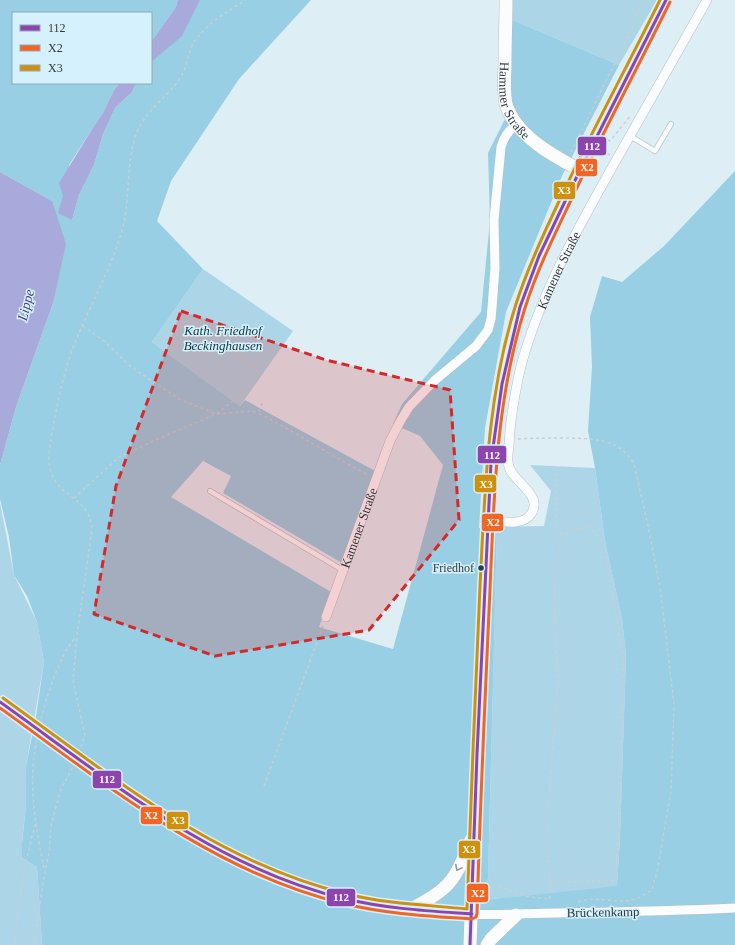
<svg xmlns="http://www.w3.org/2000/svg" width="735" height="945" viewBox="0 0 735 945" font-family="'Times New Roman',serif">
<style>
.green{fill:#acd6e8}
.forest{fill:#98cfe4}
.water{fill:#a7aada}
.lines{fill:none;stroke-linecap:round;stroke-linejoin:round}
.service-casing{stroke:#b4c0c6;stroke-width:6}
.minor-casing{stroke:#b4c0c6;stroke-width:10}
.tertiary-casing{stroke:#b4c0c6;stroke-width:12}
.secondary-casing{stroke:#b4c0c6;stroke-width:14}
.path{stroke:#cacfd2;stroke-width:1.5;stroke-dasharray:3 3;stroke-linecap:butt}
.service{stroke:#fafcfe;stroke-width:4.5}
.minor{stroke:#fafcfe;stroke-width:9}
.tertiary{stroke:#fafcfe;stroke-width:11}
.secondary{stroke:#fafcfe;stroke-width:13}
.tertiary-bridge-casing{stroke:#b4c0c6;stroke-width:12;stroke-linecap:butt}
.tertiary-bridge{stroke:#fafcfe;stroke-width:11}
.bus-1-casing{stroke:#d5f1fe;stroke-width:6}
.bus-2-casing{stroke:#d5f1fe;stroke-width:6}
.bus-3-casing{stroke:#d5f1fe;stroke-width:6}
.bus-1{stroke:#8e44ad;stroke-width:3}
.bus-2{stroke:#f26522;stroke-width:3}
.bus-3{stroke:#cf900d;stroke-width:3}
.oneway{stroke:#949b9e}
.marked{fill:#d62828;fill-opacity:0.2;stroke:#d62828;stroke-width:3;stroke-dasharray:8 5;stroke-linejoin:round}
.bus-dot{fill:#2f3a3f;stroke:#d5f1fe;stroke-width:1.5}
.labels{text-anchor:middle;dominant-baseline:central;stroke-width:3;stroke-linejoin:round;paint-order:stroke}
.bus-label{font-size:12px;fill:#2f3a3f;stroke:#d5f1fe;text-anchor:end}
.street-label{font-size:13px;fill:#2f3a3f;stroke:#d5f1fe}
.park-label{font-size:13px;font-style:italic;fill:#0d3644;stroke:#d5f1fe}
.water-label{font-size:14px;font-style:italic;fill:#483d8c;stroke:#d5f1fe}
.line-badge{stroke:#d5f1fe;stroke-width:1.5}
.badge-label{font-size:11px;text-anchor:middle;font-weight:bold;fill:#fff}
</style>
<rect width="100%" height="100%" fill="#deeef5"/>
<path class="green" d="M 506,0 L 657,0 L 619,65 L 505,17 Z
M 203,269 L 293,331 L 240,406 L 152,342 Z
M 530,465 L 595,468 L 605,541 L 622,619 L 626,656 L 620,837 L 617,887 L 484,900 L 488,878 L 497,527 L 544,526 L 551,491 Z
M 0,503 L 14,575 L 37,622 L 44,662 L 26,766 L 26,806 L 22,841 L 22,858 L 37,867 L 42,945 L 0,945 Z"/>
<path class="forest" d="M 0,0 L 178,0 L 176,7 L 151,42 L 151,13 L 13,13 L 13,83 L 120,83 L 114,90 L 103,113 L 94,126 L 69,165 L 72,220 L 79,195 L 94,165 L 103,134 L 115,108 L 132,92 L 136,83 L 151,83 L 151,62 L 194,9 L 200,0 L 311,0 L 239,79 L 171,181 L 157,221 L 203,269 L 152,342 L 240,406 L 245,400 L 377,472 L 342,563 L 223,493 L 231,476 L 203,461 L 171,497 L 331,592 L 319,627 L 393,649 L 443,465 L 420,436 L 393,424 L 402,404 L 481,312 L 490,221 L 488,153 L 504,121 L 512,116 L 505,17 L 619,65 L 562,176 L 506,312 L 485,428 L 479,528 L 497,527 L 488,878 L 484,900 L 617,886 L 620,837 L 626,656 L 622,619 L 605,541 L 595,468 L 588,431 L 592,367 L 590,317 L 602,276 L 622,282 L 664,246 L 735,171 L 735,945 L 42,945 L 37,867 L 22,858 L 22,843 L 26,806 L 26,766 L 36,716 L 44,662 L 37,622 L 27,596 L 14,575 L 9,537 L 0,499 L 0,465 L 16,407 L 53,303 L 52,201 L 0,172 Z"/>
<path class="water" d="M 178,0 L 200,0 L 182,36 L 151,62 L 151,42 L 176,7 Z
M 120,83 L 136,83 L 132,92 L 115,108 L 103,134 L 94,165 L 79,195 L 72,220 L 58,213 L 63,196 L 59,183 L 94,126 L 103,113 L 114,90 Z
M 0,172 L 52,201 L 66,244 L 53,303 L 16,407 L 0,465 Z"/>
<g class="lines">
<g class="service-casing">
<path id="service" d="M 630,136 L 655,151 L 671,124
M 210,491 L 344,571"/>
</g>
<g class="minor-casing">
<g id="minor">
<path id="s1" d="M 488,520 C 501,521 522,527 531,514 C 544,495 513,482 509,467 C 507,461 508,452 509,446 C 510,419 515,392 521,366 C 540,295 578,228 614,164 C 645,110 676,55 707,0"/>
<path id="s2" d="M 326,617 L 390,441 L 401,420 L 409,407 L 434,381 L 476,346 L 488,330 L 491,319 L 492,308 L 495,268 L 494,220 L 501,147 C 504,137 508,131 517,124"/>
<path d="M 472,914 C 501,916 529,913 557,913 C 617,912 676,911 735,908"/>
</g>
</g>
<g class="tertiary-casing">
<path id="tertiary" d="M 56,742 C 101,773 145,808 193,836 C 246,867 306,890 367,903 C 401,910 437,911 472,914"/>
</g>
<g class="secondary-casing">
<g id="secondary">
<path id="s3" d="M 506,0 C 506,20 505,41 505,61 C 505,75 503,90 506,104 C 515,135 553,156 580,170"/>
<path d="M 410,910 C 422,903 434,897 444,888 C 458,876 464,856 471,840"/>
<path d="M 470,945 L 477,754 L 488,520 L 491,462 L 502,384 L 520,307 L 539,256 L 580,170 L 666,0"/>
<path d="M 487,945 L 491,939 L 516,915"/>
</g>
</g>
<path class="path" d="M 608,140 L 610,141 L 631,115
M 602,151 L 610,155
M 571,152 L 629,34 L 644,0
M 181,322 L 190,326 L 196,323
M 83,326 L 104,341 L 131,367 L 181,400 L 216,414 L 252,411 L 258,413
M 173,350 L 190,326
M 262,403 L 258,413 C 296,432 331,456 368,475
M 518,439 C 535,438 551,438 568,438 C 594,439 619,438 634,464 L 647,521 L 660,587 L 674,704 L 671,791 L 658,867 L 652,890 C 647,893 641,897 635,899 C 617,905 594,894 576,903
M 74,498 L 119,457 L 158,439 L 216,414 L 246,391 L 259,371 L 196,323 L 194,317 L 187,313 L 166,345
M 41,719 C 47,696 60,653 76,637
M 37,740 C 27,782 36,828 44,869
M 81,747 L 85,736 L 73,680 L 77,636 L 92,529 C 89,493 50,498 49,460 C 49,447 52,434 54,421 C 59,396 64,372 73,348 C 88,309 110,271 122,231 C 131,199 125,163 137,132 C 146,110 168,97 180,78 C 187,68 188,54 193,44 C 204,25 228,11 246,0
M 264,786 L 323,626
M 550,882 L 616,881 L 620,797 L 623,657 L 604,543 L 589,527 L 572,530 L 562,537
M 498,886 L 530,897 L 550,899 L 550,882 L 547,821 L 558,683 L 554,608 L 555,571 L 562,537 L 556,524 L 556,474
M 14,945 L 25,865 L 36,821
M 34,945 L 45,871 L 49,854 L 51,825 L 61,789 L 73,767"/>
<use href="#service" class="service"/>
<use href="#minor" class="minor"/>
<use href="#tertiary" class="tertiary"/>
<use href="#secondary" class="secondary"/>
<g class="tertiary-bridge-casing">
<path id="tertiary-bridge" d="M 0,702 L 56,742"/>
</g>
<use href="#tertiary-bridge" class="tertiary-bridge"/>
<g class="bus-1-casing">
<path id="bus-1" d="M 0,702 C 108,779 214,868 346,899 C 388,909 430,911 472,914
M 470,945 L 477,754 L 491,462 L 502,384 L 520,307 L 539,256 L 580,170 L 666,0"/>
</g>
<g class="bus-2-casing">
<path id="bus-2" d="M 0,708 C 107,785 214,873 345,904 C 387,914 429,916 472,919 L 476,917 L 477,914 C 480,806 485,698 490,590 C 494,495 496,399 525,308 C 537,270 555,234 572,198 C 603,132 638,67 670,2"/>
</g>
<g class="bus-3-casing">
<path id="bus-3" d="M 3,698 C 110,775 216,863 347,894 C 387,904 427,905 467,909 C 471,801 475,694 480,586 C 485,491 487,395 516,304 C 528,267 545,231 562,195 C 593,129 628,65 660,0"/>
</g>
<use href="#bus-1" class="bus-1"/>
<use href="#bus-2" class="bus-2"/>
<use href="#bus-3" class="bus-3"/>
</g>
<defs><path id="oneway-chevron" d="M-2-3.5L2.5 0L-2 3.5" fill="none" stroke-width="1.6" stroke-linecap="round" stroke-linejoin="round"/></defs>
<use class="oneway" href="#oneway-chevron" transform="translate(458 868) rotate(118)"/>
<path class="marked" d="M 181,311 L 326,360 L 450,390 L 459,520 L 369,630 L 215,656 L 94,614 L 116,486 Z"/>
<circle class="bus-dot" cx="481" cy="568" r="3.5"/>
<g class="labels">
<g class="bus-label">
<text x="474" y="568">Friedhof</text>
</g>
<g class="street-label">
<text stroke="none"><textPath href="#s3" startOffset="103">Hammer Straße</textPath></text>
<text stroke="none"><textPath href="#s1" startOffset="307">Kamener Straße</textPath></text>
<text stroke="none"><textPath href="#s2" startOffset="95">Kamener Straße</textPath></text>
<text transform="translate(603 912) rotate(-1)">Brückenkamp</text>
</g>
<g class="park-label">
<text x="223" y="330">Kath. Friedhof<tspan x="223" dy="15">Beckinghausen</tspan></text>
</g>
<g class="water-label">
<text transform="translate(26 305) rotate(-76)">Lippe</text>
</g>
</g>
<g class="line-badge">
<rect x="577" y="136" width="30" height="20" rx="4" fill="#8e44ad"/>
<rect x="575" y="158" width="23" height="19" rx="4" fill="#f26522"/>
<rect x="553" y="181" width="23" height="19" rx="4" fill="#cf900d"/>
<rect x="477" y="445" width="30" height="19" rx="4" fill="#8e44ad"/>
<rect x="474" y="474" width="23" height="19" rx="4" fill="#cf900d"/>
<rect x="481" y="513" width="23" height="19" rx="4" fill="#f26522"/>
<rect x="92" y="770" width="30" height="19" rx="4" fill="#8e44ad"/>
<rect x="140" y="806" width="23" height="19" rx="4" fill="#f26522"/>
<rect x="166" y="811" width="23" height="19" rx="4" fill="#cf900d"/>
<rect x="458" y="840" width="23" height="19" rx="4" fill="#cf900d"/>
<rect x="466" y="883" width="23" height="20" rx="4" fill="#f26522"/>
<rect x="326" y="888" width="30" height="19" rx="4" fill="#8e44ad"/>
</g>
<g class="badge-label">
<text x="592" y="150">112</text>
<text x="587" y="171">X2</text>
<text x="564" y="194">X3</text>
<text x="492" y="459">112</text>
<text x="486" y="488">X3</text>
<text x="493" y="526">X2</text>
<text x="107" y="783">112</text>
<text x="151" y="819">X2</text>
<text x="178" y="824">X3</text>
<text x="469" y="853">X3</text>
<text x="478" y="897">X2</text>
<text x="341" y="901">112</text>
</g>
<rect x="12" y="12" width="140" height="72" fill="#d5f1fe" stroke="#93a8b2"/>
<rect x="20" y="25" width="20" height="6" fill="#8e44ad" stroke="#93a8b2"/>
<text x="48" y="32" font-size="12" fill="#2f3a3f">112</text>
<rect x="20" y="45" width="20" height="6" fill="#f26522" stroke="#93a8b2"/>
<text x="48" y="52" font-size="12" fill="#2f3a3f">X2</text>
<rect x="20" y="65" width="20" height="6" fill="#cf900d" stroke="#93a8b2"/>
<text x="48" y="72" font-size="12" fill="#2f3a3f">X3</text>
</svg>
